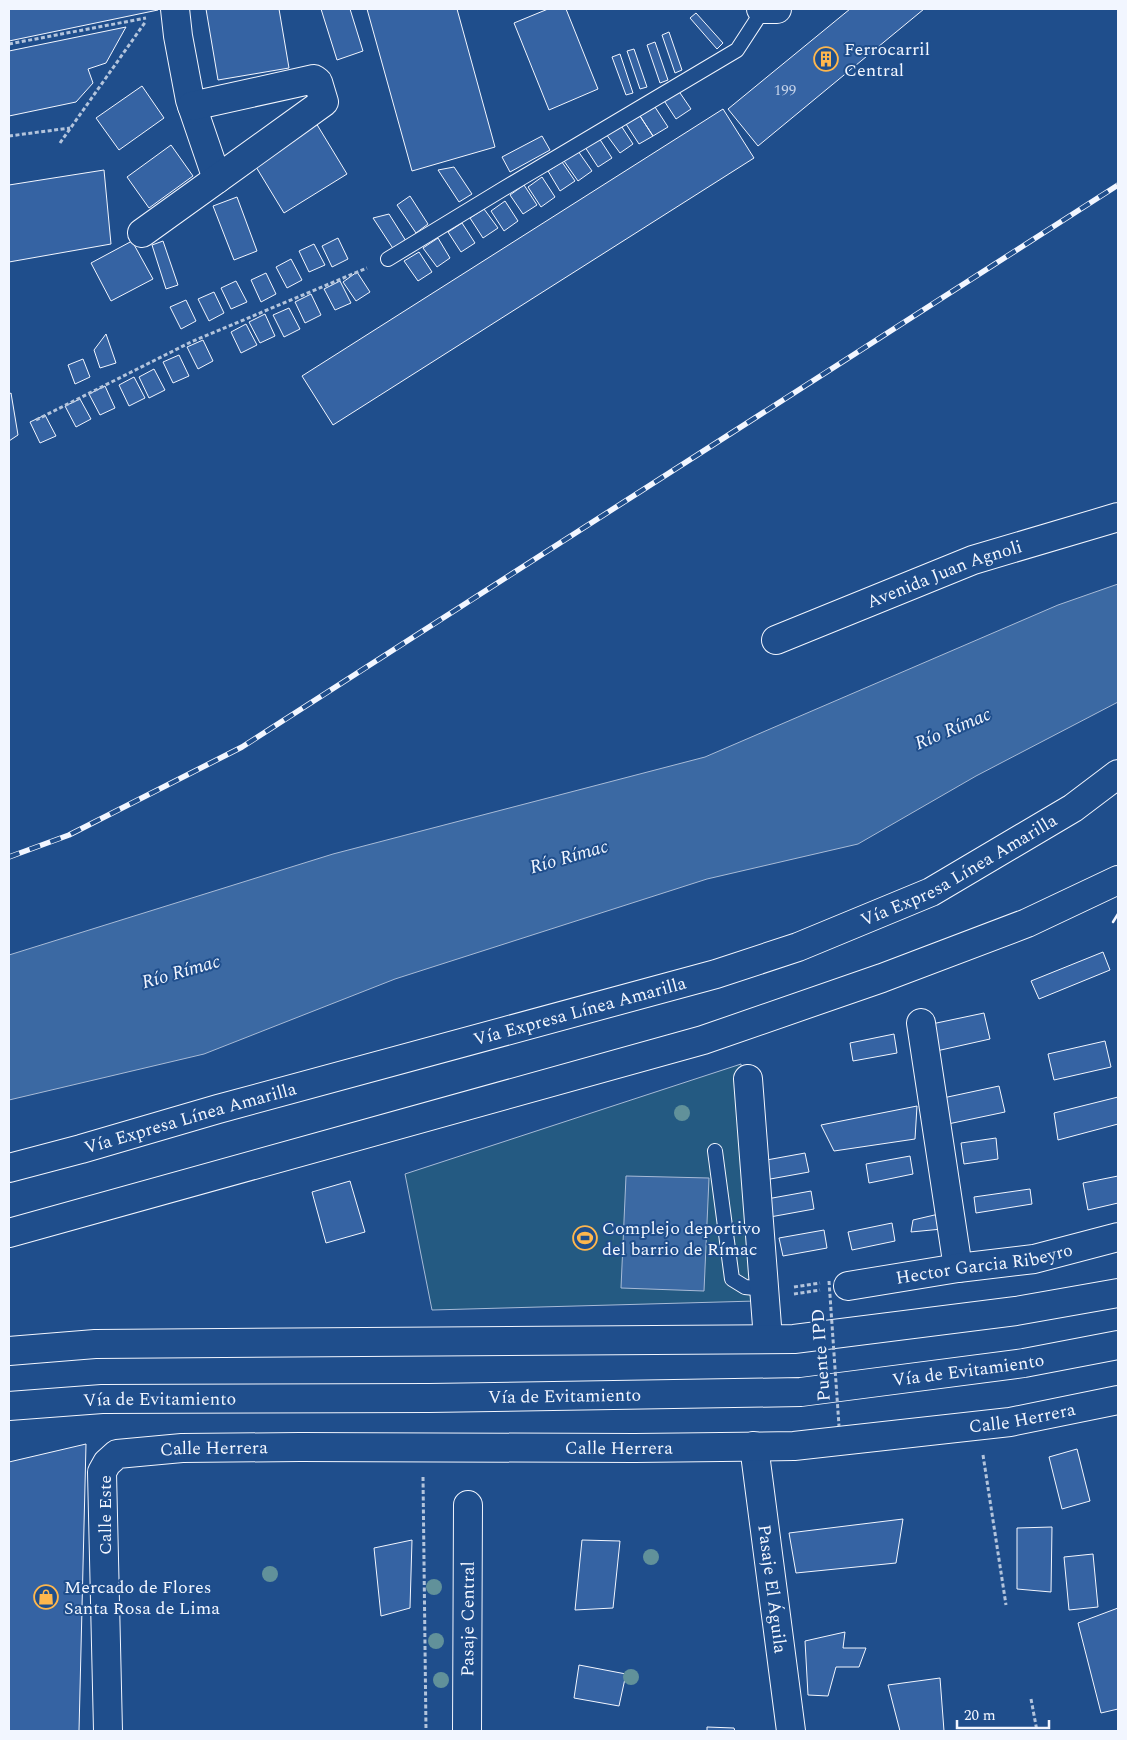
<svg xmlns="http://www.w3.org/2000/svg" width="1127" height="1740" viewBox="0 0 1127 1740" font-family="Spectral,serif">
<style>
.green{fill:#245a82;stroke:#a8bbd7}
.water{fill:#3b69a3;stroke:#a8bbd7}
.building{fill:#3563a3;stroke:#f2f6ff}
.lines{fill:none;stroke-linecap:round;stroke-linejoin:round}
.lane-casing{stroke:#f2f6ff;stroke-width:16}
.street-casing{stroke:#f2f6ff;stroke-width:30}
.highway-casing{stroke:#f2f6ff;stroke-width:30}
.path{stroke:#b3c4dc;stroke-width:3;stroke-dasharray:4 2.5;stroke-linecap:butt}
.lane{stroke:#1f4e8c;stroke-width:14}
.street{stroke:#1f4e8c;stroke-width:28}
.highway{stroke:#1f4e8c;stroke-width:28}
.rail-casing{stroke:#f2f6ff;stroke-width:5.5}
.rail{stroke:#1f4e8c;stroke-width:4;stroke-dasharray:11;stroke-linecap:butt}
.path-bridge{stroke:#b3c4dc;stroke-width:3;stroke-dasharray:4 2.5;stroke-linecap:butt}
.wall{stroke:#f2f6ff;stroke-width:2.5}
.tree{fill:#61919a}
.labels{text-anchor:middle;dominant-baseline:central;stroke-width:4;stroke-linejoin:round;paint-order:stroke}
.number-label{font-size:15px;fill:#c3d1e8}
.poi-label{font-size:18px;fill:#f2f6ff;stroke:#1f4e8c;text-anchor:start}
.street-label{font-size:18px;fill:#f2f6ff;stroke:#1f4e8c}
.water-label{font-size:19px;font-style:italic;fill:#f2f6ff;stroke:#1f4e8c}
</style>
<rect width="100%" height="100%" fill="#1f4e8c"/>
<path class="green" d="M 741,1064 L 756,1301 L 432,1310 L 405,1174 Z"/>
<path class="water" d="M 1118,584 L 1118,702 L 976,776 L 858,844 L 707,879 L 395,979 L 204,1054 L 9,1100 L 9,955 L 333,854 L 705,757 L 1058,605 Z
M 626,1176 L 709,1178 L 704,1291 L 621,1288 Z"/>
<path class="building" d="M 9,9 L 158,9 L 158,10 L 9,41 Z
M 206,9 L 279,9 L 289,68 L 218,80 Z
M 321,9 L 350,9 L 363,51 L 337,60 Z
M 367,9 L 457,9 L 495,147 L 412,171 Z
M 548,9 L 566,9 L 598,89 L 549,110 L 514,23 Z
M 850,9 L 924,9 L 758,146 L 728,109 Z
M 696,13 L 723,43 L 717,49 L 690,18 Z
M 126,27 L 106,63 L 88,69 L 93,83 L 76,102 L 9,116 L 9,51 Z
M 669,32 L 682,70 L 675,73 L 662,35 Z
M 655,42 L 668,80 L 660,83 L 647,45 Z
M 634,49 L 647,87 L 640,89 L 627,51 Z
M 620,54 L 633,93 L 626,95 L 612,57 Z
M 142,86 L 164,118 L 119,150 L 96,118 Z
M 678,90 L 691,109 L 676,119 L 663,99 Z
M 655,107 L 668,127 L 653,136 L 640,116 Z
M 723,109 L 754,158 L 333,425 L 302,376 Z
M 640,116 L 653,136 L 639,144 L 626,124 Z
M 313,118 L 347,174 L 284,213 L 250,157 Z
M 620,124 L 633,144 L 620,153 L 606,134 Z
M 542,136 L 550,150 L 510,172 L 502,157 Z
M 599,138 L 612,158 L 598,167 L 585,147 Z
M 171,145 L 193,176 L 149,208 L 127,177 Z
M 578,151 L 592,171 L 578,181 L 564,161 Z
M 562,162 L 575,181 L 560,191 L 548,171 Z
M 454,167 L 472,194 L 459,202 L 438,170 Z
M 104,170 L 111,244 L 9,262 L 9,185 Z
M 542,177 L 555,197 L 541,207 L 528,187 Z
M 524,185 L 537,205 L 523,214 L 510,195 Z
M 410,196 L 428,224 L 416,233 L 397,205 Z
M 237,197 L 257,251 L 234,260 L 213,206 Z
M 505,201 L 518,221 L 504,231 L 491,211 Z
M 484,209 L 498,228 L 483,238 L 470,218 Z
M 389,214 L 406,241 L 394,250 L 373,218 Z
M 462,223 L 475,243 L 461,252 L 448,232 Z
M 338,238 L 348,259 L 332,267 L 322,246 Z
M 438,238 L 450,258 L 437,267 L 423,248 Z
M 132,241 L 153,279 L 111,301 L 91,263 Z
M 163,241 L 178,285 L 166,289 L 152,245 Z
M 314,244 L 325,265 L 309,272 L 299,251 Z
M 419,252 L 432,272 L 418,281 L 404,261 Z
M 291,259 L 302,280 L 287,288 L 276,267 Z
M 357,272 L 370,292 L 356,301 L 343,282 Z
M 266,273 L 276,294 L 261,302 L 251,280 Z
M 236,281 L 247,302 L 231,309 L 221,288 Z
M 340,281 L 351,303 L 335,310 L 324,289 Z
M 214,292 L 224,313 L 209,321 L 198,299 Z
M 311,294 L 321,315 L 305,323 L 295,302 Z
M 186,300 L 196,321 L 181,329 L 170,307 Z
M 289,308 L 300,329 L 284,337 L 273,315 Z
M 265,314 L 275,336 L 260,343 L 249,322 Z
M 246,324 L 257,345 L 241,353 L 231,332 Z
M 106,334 L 116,363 L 100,368 L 94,350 Z
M 203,340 L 213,361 L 198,369 L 187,347 Z
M 179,355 L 189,376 L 173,383 L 163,362 Z
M 83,359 L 90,377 L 75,384 L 68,365 Z
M 154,369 L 165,390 L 149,398 L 139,377 Z
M 134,377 L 145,398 L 129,406 L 119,385 Z
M 105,386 L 115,408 L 100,415 L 89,394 Z
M 11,393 L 18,435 L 9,441 L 9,394 Z
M 80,399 L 91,419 L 76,427 L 65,406 Z
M 45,415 L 56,436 L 40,443 L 30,422 Z
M 1103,952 L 1110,970 L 1039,999 L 1031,981 Z
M 984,1013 L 990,1039 L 932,1052 L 927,1025 Z
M 894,1034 L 897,1053 L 853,1061 L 850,1043 Z
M 1105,1041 L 1111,1067 L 1054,1080 L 1048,1054 Z
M 999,1086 L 1005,1112 L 948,1124 L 943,1098 Z
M 1118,1097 L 1118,1124 L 1058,1140 L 1054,1113 Z
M 917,1106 L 915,1139 L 834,1151 L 821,1125 Z
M 996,1138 L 998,1159 L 964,1164 L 961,1143 Z
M 805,1153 L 809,1172 L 765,1180 L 761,1161 Z
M 910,1156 L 913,1174 L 869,1183 L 866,1164 Z
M 1118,1176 L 1118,1203 L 1088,1210 L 1083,1183 Z
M 350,1181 L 365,1232 L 326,1243 L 312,1192 Z
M 1030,1189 L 1032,1204 L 976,1213 L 974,1197 Z
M 811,1191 L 814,1209 L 770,1217 L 767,1199 Z
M 943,1213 L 942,1229 L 911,1232 L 913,1220 Z
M 892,1223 L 895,1241 L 852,1250 L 848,1232 Z
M 824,1230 L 827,1248 L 783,1256 L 779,1238 Z
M 86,1444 L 79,1731 L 9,1731 L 9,1462 Z
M 1077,1449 L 1090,1501 L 1062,1509 L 1049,1457 Z
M 903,1519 L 896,1563 L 796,1573 L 789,1533 Z
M 1052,1527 L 1051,1592 L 1017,1589 L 1017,1528 Z
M 412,1540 L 410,1608 L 381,1616 L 374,1548 Z
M 582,1540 L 620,1541 L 613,1608 L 575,1610 Z
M 1093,1554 L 1098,1607 L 1069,1610 L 1064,1557 Z
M 1118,1608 L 1118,1709 L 1101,1713 L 1078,1623 Z
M 845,1632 L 843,1648 L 866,1648 L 859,1667 L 836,1667 L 828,1696 L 808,1695 L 805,1641 Z
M 579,1665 L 626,1674 L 619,1706 L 574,1698 Z
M 940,1678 L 944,1731 L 900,1731 L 888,1685 Z
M 707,1727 L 734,1728 L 735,1731 L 707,1731 Z"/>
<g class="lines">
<g class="lane-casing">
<path id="lane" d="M 388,259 L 503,189 L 737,50 L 763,10
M 715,1151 L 732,1279 L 745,1287 L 764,1289"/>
</g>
<g class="street-casing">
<g id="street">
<path d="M 175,9 L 178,36 L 190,100 L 217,179"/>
<path d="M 761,9 L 777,9"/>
<path d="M 142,233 L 324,102 L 318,82 L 314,79 L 192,106"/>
<path id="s1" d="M 776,640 L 973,560 L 1118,517"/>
<path d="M 921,1023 L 958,1268"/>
<path d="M 748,1079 L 768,1339"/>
<path id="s2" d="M 848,1286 L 958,1268 L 1034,1259 L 1118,1237"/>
<path id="s3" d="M 754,1446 L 791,1731"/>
<path id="s4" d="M 108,1731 L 102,1472 L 107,1463 L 117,1454 L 182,1448 L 300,1447 L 635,1448 L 794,1446 L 1010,1422 L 1118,1400"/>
<path id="s5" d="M 467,1731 L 468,1505"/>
</g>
</g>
<g class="highway-casing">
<g id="highway">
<path id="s6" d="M 9,1168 L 81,1149 L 218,1109 L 716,974 L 798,947 L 931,892 L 1073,808 L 1118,774"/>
<path d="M 9,1233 L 703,1040 L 882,978 L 1027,923 L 1118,880"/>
<path d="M 9,1351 L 95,1344 L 794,1339 L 1016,1311 L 1118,1293"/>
<path id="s7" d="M 9,1406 L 102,1399 L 429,1398 L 801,1392 L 1024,1363 L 1118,1345"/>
</g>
</g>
<path class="path" d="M 9,44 L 146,18
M 9,136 L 70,128
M 60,143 L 146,21
M 36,420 L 191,342 L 367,268
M 794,1287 L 820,1283
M 794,1294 L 820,1290
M 983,1455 L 1006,1605
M 423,1477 L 426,1731
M 1031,1699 L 1037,1731"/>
<use href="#lane" class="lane"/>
<use href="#street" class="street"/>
<use href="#highway" class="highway"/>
<g class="rail-casing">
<path id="rail" d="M 9,857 L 69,835 L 242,747 L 1118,185"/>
</g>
<use href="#rail" class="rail"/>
<path class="path-bridge" d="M 829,1281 L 839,1426"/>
<path class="wall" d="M 1113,922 L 1118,914"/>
</g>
<g class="tree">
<circle cx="682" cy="1113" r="8"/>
<circle cx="651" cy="1557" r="8"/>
<circle cx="270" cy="1574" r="8"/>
<circle cx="434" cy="1587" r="8"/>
<circle cx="436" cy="1641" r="8"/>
<circle cx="631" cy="1677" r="8"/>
<circle cx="441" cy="1680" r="8"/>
</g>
<defs>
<g id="building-ring" transform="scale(1.25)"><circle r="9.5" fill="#1f4e8c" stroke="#ffb74d" stroke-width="1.5"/><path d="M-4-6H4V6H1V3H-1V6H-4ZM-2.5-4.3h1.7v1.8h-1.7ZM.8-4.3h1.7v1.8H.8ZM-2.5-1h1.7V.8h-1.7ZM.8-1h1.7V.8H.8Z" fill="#ffb74d"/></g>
<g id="stadium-ring" transform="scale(1.25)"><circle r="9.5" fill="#1f4e8c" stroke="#ffb74d" stroke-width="1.5"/><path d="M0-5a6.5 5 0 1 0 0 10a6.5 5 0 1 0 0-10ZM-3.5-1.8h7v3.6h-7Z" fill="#ffb74d"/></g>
<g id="shop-ring" transform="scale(1.25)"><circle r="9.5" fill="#1f4e8c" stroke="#ffb74d" stroke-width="1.5"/><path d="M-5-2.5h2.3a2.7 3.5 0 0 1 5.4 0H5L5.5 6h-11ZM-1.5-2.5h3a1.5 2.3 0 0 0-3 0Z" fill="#ffb74d"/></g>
</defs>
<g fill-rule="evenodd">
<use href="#building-ring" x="826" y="59"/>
<use href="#stadium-ring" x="585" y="1238"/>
<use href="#shop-ring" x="46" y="1597"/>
</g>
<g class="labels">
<g class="number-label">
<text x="785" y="90">199</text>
</g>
<g class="poi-label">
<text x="844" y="49">Ferrocarril<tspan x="844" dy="21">Central</tspan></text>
<text x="602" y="1228">Complejo deportivo<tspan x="602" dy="21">del barrio de Rímac</tspan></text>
<text x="64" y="1587">Mercado de Flores<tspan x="64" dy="21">Santa Rosa de Lima</tspan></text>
</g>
<g class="street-label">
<text stroke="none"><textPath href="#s1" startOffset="181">Avenida Juan Agnoli</textPath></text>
<text stroke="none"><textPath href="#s6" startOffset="998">Vía Expresa Línea Amarilla</textPath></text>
<text stroke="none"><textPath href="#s6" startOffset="592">Vía Expresa Línea Amarilla</textPath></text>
<text stroke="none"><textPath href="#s6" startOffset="188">Vía Expresa Línea Amarilla</textPath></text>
<text stroke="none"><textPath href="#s2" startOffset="138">Hector Garcia Ribeyro</textPath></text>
<text transform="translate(821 1355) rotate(-94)">Puente IPD</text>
<text stroke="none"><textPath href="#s7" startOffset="961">Vía de Evitamiento</textPath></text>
<text stroke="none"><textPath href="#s7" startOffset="556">Vía de Evitamiento</textPath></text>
<text stroke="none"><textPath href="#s7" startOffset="151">Vía de Evitamiento</textPath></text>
<text stroke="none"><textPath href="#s4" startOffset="1190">Calle Herrera</textPath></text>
<text stroke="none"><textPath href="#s4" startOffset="785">Calle Herrera</textPath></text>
<text stroke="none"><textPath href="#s4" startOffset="380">Calle Herrera</textPath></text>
<text transform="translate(105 1515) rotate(-90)">Calle Este</text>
<text stroke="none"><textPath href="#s3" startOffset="144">Pasaje El Águila</textPath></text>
<text stroke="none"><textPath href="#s5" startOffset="112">Pasaje Central</textPath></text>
</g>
<g class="water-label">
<text transform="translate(953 729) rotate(-23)">Río Rímac</text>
<text transform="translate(569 857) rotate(-16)">Río Rímac</text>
<text transform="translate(181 972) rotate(-16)">Río Rímac</text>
</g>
</g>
<rect width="1127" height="1740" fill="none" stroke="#f2f6ff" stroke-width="20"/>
<path d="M957 1720v8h92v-8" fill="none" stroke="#f2f6ff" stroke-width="2.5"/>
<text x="964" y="1720" font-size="15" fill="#f2f6ff" stroke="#1f4e8c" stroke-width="4" paint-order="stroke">20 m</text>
</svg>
